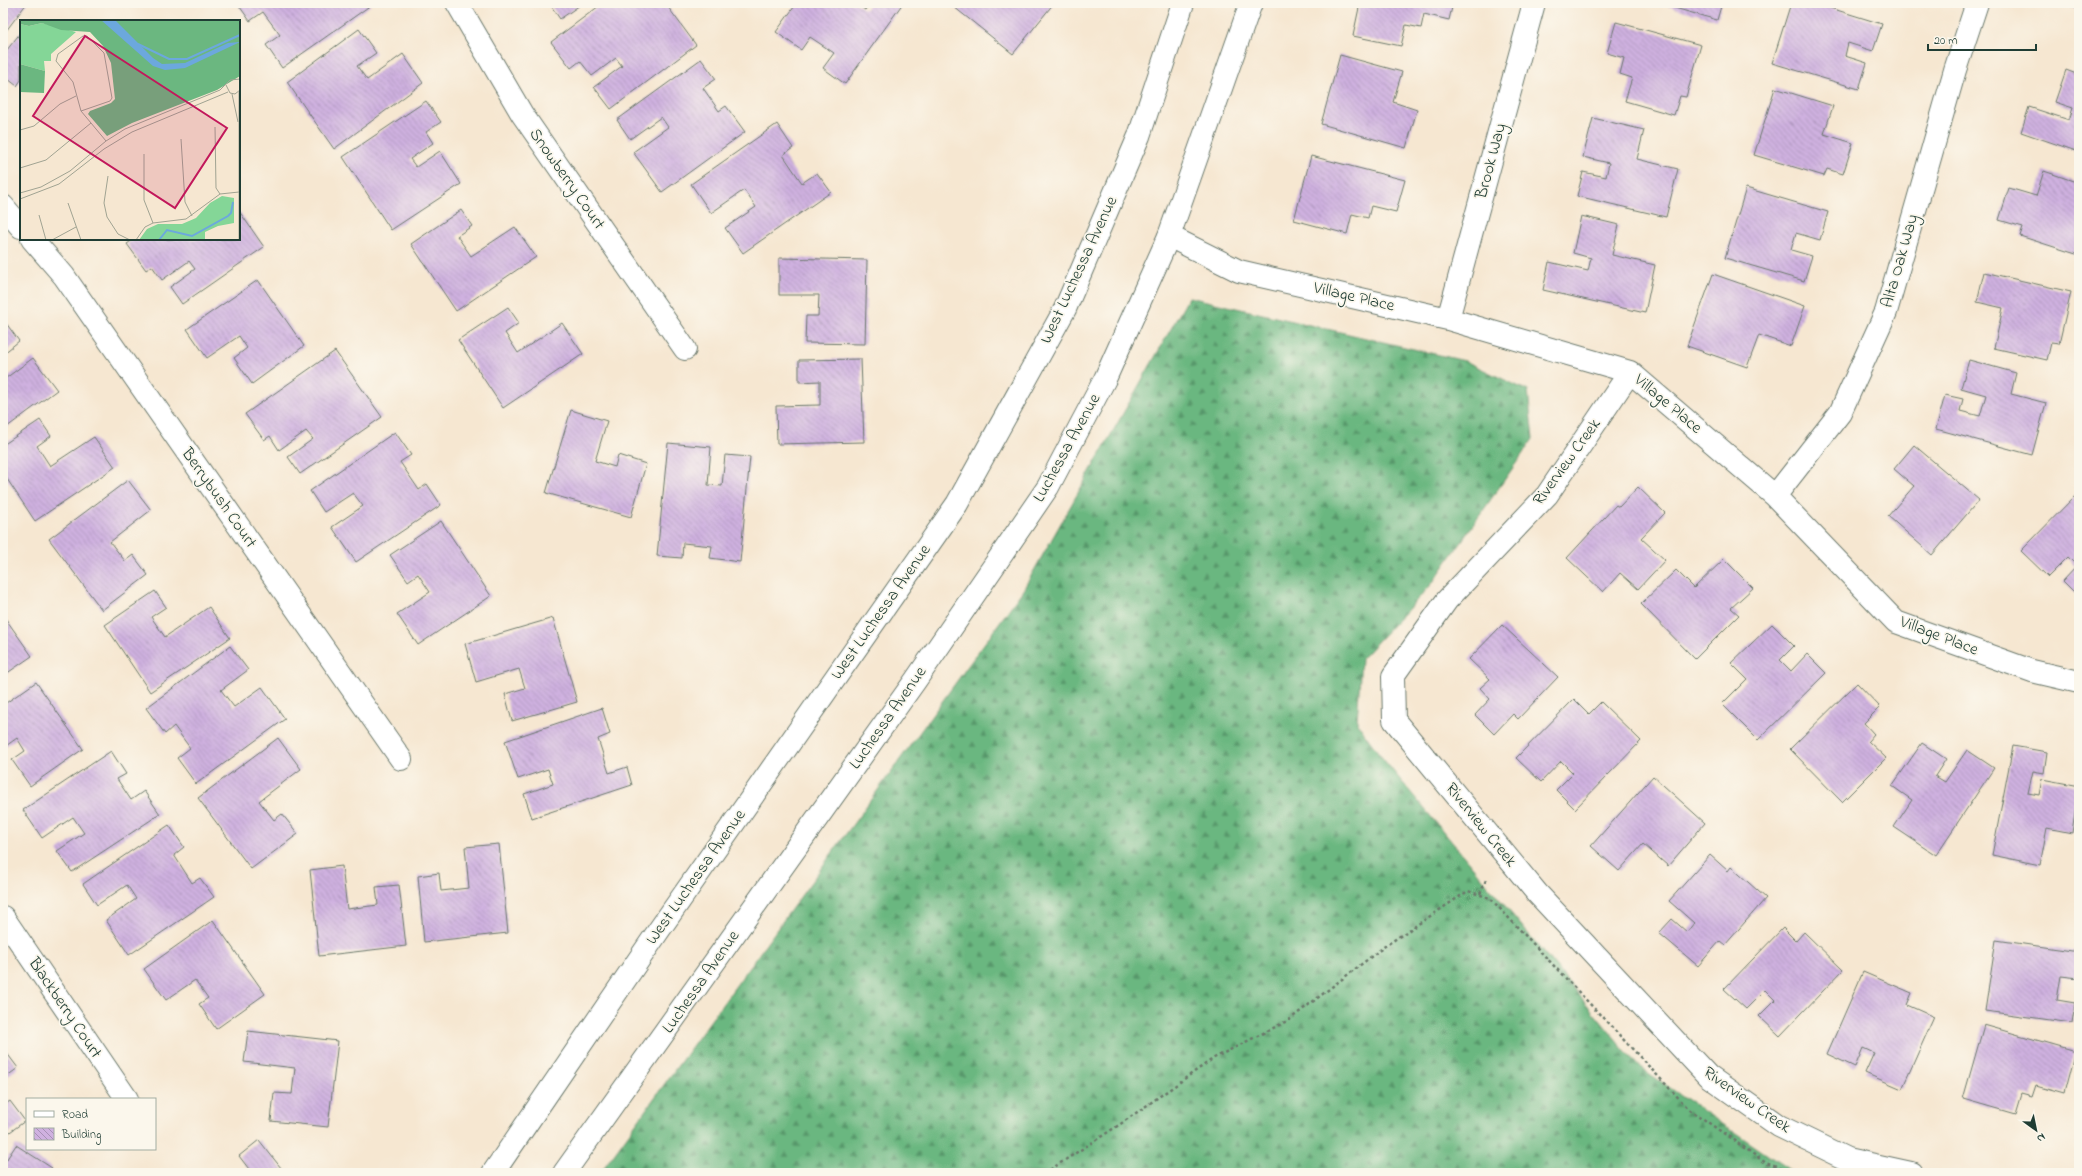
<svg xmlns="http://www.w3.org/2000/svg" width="2082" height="1176" viewBox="0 0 2082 1176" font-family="'Indie Flower',sans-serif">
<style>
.forest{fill:url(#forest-firs);stroke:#457a5a}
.building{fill:url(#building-back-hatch)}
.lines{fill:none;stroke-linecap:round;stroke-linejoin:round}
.street-casing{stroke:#6a786b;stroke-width:24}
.secondary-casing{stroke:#6a786b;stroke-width:24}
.path{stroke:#6a786b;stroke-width:2.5;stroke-dasharray:3 3;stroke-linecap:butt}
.street{stroke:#fff;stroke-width:22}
.secondary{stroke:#fff;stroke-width:22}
.labels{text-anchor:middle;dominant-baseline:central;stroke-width:3.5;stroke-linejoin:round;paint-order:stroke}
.street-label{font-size:17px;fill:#1f3d34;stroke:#fbf7ec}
.inset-river{fill:none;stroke:#6ca8dd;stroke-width:2}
.inset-road{fill:none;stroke:#a0a392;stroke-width:1}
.view{fill:#c2185b;fill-opacity:0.15;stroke:#c2185b;stroke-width:2}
.inset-edge{fill:none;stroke:#1f3d34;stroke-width:2}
</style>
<defs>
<pattern id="forest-firs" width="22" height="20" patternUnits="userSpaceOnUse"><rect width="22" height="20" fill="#6bb780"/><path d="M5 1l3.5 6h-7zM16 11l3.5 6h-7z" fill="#57966a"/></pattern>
<pattern id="building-back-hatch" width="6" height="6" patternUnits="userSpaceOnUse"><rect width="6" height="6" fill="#cfb1e0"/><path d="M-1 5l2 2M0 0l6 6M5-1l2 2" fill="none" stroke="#a791b6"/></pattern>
</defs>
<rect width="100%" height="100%" fill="#fbf7ec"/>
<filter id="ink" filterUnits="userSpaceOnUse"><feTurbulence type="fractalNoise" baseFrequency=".025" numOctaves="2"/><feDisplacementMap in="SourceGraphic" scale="8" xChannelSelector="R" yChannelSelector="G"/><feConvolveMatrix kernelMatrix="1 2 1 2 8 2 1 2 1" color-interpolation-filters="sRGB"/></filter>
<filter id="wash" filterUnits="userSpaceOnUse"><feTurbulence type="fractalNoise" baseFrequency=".012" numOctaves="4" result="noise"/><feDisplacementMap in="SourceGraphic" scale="16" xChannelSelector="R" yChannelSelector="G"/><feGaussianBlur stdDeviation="0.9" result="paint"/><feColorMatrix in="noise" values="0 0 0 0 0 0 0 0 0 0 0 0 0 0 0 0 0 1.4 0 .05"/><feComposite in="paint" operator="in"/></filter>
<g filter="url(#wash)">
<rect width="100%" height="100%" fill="#f6e7d1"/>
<path class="forest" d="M 1189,297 L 1465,361 L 1528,391 L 1533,439 L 1431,585 L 1361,659 L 1357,723 L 1383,759 L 1638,1066 L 1794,1173 L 600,1173 L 1023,590 Z"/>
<g id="blocks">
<path class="building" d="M 3,3 L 27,3 L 3,35 Z
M 237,3 L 370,3 L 371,5 L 282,68 L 266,45 L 280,35 L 263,12 L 250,21 Z
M 549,3 L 583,3 L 560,19 Z
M 603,3 L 665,3 L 696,45 L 611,109 L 594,87 L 622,66 L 616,58 L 592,76 L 580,61 L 571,68 L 551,42 Z
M 797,3 L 856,3 L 865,10 L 870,3 L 903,3 L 845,84 L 823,68 L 834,53 L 810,37 L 801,50 L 776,32 Z
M 949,3 L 1054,3 L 1013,54 Z
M 1360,3 L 1453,3 L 1449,20 L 1424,14 L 1421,28 L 1406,25 L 1401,46 L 1353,36 Z
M 1657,3 L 1722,3 L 1717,20 Z
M 1791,3 L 1814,3 L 1882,24 L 1873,51 L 1848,43 L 1845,56 L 1867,63 L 1859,89 L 1772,63 Z
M 2060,3 L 2079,3 L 2079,9 Z
M 1616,22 L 1701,45 L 1686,97 L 1680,96 L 1674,115 L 1625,101 L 1632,78 L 1620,74 L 1624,58 L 1607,53 Z
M 359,29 L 376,53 L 357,66 L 367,80 L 403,54 L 423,83 L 334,149 L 287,82 Z
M 21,32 L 21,80 L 17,86 L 3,75 L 3,55 Z
M 1340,55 L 1402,72 L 1393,102 L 1417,110 L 1406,148 L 1321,124 Z
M 701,59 L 716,79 L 703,88 L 719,111 L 726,106 L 745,132 L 662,192 L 633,152 L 668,127 L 661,117 L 630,139 L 617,120 Z
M 2066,70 L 2079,75 L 2079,152 L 2021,132 L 2029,107 L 2069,120 L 2073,108 L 2055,102 Z
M 1775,88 L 1833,106 L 1824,134 L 1853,143 L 1843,174 L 1827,169 L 1824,176 L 1754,155 Z
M 426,101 L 441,122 L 426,132 L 433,143 L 410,159 L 416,167 L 440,151 L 461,184 L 391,230 L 343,157 Z
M 1593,118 L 1644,130 L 1637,159 L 1678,169 L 1666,217 L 1577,196 L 1583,172 L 1606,177 L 1609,163 L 1583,157 Z
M 777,124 L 793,148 L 783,155 L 802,183 L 817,173 L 831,192 L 743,253 L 725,228 L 756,207 L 744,190 L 711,213 L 691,184 Z
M 1311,156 L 1405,180 L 1396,212 L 1371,206 L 1368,218 L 1352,214 L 1347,234 L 1294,220 Z
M 2044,171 L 2079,183 L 2079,255 L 2020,236 L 2023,227 L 1999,220 L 2009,188 L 2036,196 Z
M 1746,188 L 1828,212 L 1820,240 L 1796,233 L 1791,250 L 1812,256 L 1804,281 L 1725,258 Z
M 461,210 L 472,226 L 457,236 L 471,256 L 515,227 L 536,257 L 456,311 L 411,244 Z
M 239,211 L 264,247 L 182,304 L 170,287 L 195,269 L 189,261 L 162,280 L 152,266 L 146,270 L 127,244 L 134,239 L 239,239 Z
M 1581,216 L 1619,225 L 1612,255 L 1655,265 L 1645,313 L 1543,290 L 1549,262 L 1588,271 L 1591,258 L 1573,253 Z
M 779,258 L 867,260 L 865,344 L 805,343 L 806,316 L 818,316 L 819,295 L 779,295 Z
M 1984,272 L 2071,292 L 2059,344 L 2051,343 L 2047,360 L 1994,348 L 2003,308 L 1977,302 Z
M 1713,274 L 1805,306 L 1791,346 L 1759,335 L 1747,367 L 1687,346 Z
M 258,280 L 304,346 L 252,384 L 234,358 L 247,348 L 239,336 L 207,358 L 187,329 Z
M 508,307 L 519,323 L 505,333 L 518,353 L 562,323 L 583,354 L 503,408 L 458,340 Z
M 3,319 L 19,341 L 3,354 Z
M 335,351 L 382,417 L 300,474 L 288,457 L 313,439 L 306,431 L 279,450 L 270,436 L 264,440 L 245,414 Z
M 33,358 L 57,390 L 3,430 L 3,374 L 6,378 Z
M 861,359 L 864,442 L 777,444 L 776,406 L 820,405 L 820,381 L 799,382 L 799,360 Z
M 1969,360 L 2016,373 L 2011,394 L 2046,403 L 2032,455 L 1936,429 L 1945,395 L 1963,399 L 1960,411 L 1980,416 L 1986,395 L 1961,388 Z
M 571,410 L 607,421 L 595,461 L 615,467 L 618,455 L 646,464 L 631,517 L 546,493 Z
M 40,420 L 51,436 L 37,446 L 50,466 L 94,437 L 115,467 L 35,521 L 3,473 L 3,445 Z
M 395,432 L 411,455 L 400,462 L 419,490 L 427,484 L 441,505 L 356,562 L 332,527 L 363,506 L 353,493 L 324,512 L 310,491 Z
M 668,443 L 711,447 L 708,485 L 722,486 L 725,455 L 750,457 L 740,562 L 710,558 L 712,546 L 683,543 L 682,558 L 657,556 Z
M 1914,445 L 1979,500 L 1932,555 L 1888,516 L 1914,486 L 1894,469 Z
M 128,480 L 151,510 L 110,542 L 125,561 L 133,555 L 148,575 L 102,610 L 49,539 Z
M 1638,487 L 1665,513 L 1641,538 L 1665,560 L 1638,589 L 1620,573 L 1603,592 L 1567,558 L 1616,505 L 1619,507 Z
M 2079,492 L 2079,597 L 2063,581 L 2077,566 L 2068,557 L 2048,577 L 2021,551 Z
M 441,521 L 491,596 L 418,645 L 397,614 L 430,592 L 418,574 L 408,581 L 390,555 Z
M 1724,559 L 1753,588 L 1731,608 L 1739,615 L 1695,659 L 1641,604 L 1676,570 L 1694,588 Z
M 155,591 L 166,607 L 151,617 L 165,637 L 209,607 L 230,638 L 150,692 L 105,625 Z
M 3,615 L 32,656 L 3,676 Z
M 553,618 L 577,702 L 512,721 L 505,694 L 525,688 L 519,669 L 476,682 L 465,644 Z
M 1772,624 L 1794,646 L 1780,660 L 1791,671 L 1807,654 L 1826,673 L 1758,740 L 1722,704 L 1747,679 L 1731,663 Z
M 1502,625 L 1558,677 L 1518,719 L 1513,714 L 1494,734 L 1475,715 L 1490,699 L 1480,688 L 1490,679 L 1469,659 Z
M 230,646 L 248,670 L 221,690 L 234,707 L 262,687 L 285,719 L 196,784 L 177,758 L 190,748 L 174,726 L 165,734 L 146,708 Z
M 36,682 L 83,749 L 30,786 L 12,760 L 25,751 L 17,738 L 3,748 L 3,705 Z
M 1857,683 L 1880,707 L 1864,723 L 1874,734 L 1868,741 L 1886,758 L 1842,802 L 1790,749 Z
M 1574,699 L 1589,714 L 1601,702 L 1641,741 L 1575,809 L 1556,790 L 1573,773 L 1561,761 L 1541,782 L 1516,758 Z
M 602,708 L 610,734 L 598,739 L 609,773 L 627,767 L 632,785 L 532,818 L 524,794 L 553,784 L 548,769 L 518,779 L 505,741 Z
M 278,738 L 301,769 L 259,801 L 274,820 L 282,814 L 298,834 L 251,869 L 198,798 Z
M 1922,743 L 1946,759 L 1935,776 L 1945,782 L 1967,750 L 1994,768 L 1936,855 L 1894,827 L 1912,800 L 1892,786 Z
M 2013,746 L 2047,752 L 2044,773 L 2033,771 L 2028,793 L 2039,795 L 2042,779 L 2079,786 L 2072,833 L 2047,828 L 2040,865 L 1992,855 Z
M 111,751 L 126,774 L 117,779 L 131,800 L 144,791 L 160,814 L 72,872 L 57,851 L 84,833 L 73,817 L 42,838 L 23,810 Z
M 1653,776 L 1705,823 L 1668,866 L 1643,844 L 1619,871 L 1591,846 Z
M 169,825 L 184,847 L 174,855 L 192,883 L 200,878 L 214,897 L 129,955 L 106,920 L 136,899 L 127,885 L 97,905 L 83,884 Z
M 499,844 L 508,933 L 424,942 L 418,876 L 439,873 L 441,891 L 469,888 L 465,847 Z
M 1710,855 L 1728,871 L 1731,867 L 1766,898 L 1725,945 L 1720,941 L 1698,966 L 1659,933 L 1672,919 L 1687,932 L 1694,923 L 1669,901 Z
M 342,866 L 347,909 L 378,905 L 376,887 L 399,885 L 406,946 L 319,956 L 310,870 Z
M 213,920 L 265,994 L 216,1029 L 199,1004 L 208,998 L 195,980 L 166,1000 L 144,969 Z
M 1783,928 L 1796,941 L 1804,932 L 1843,970 L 1780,1036 L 1759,1016 L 1775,1000 L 1765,990 L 1746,1009 L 1724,989 Z
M 1996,940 L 2079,952 L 2079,978 L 2061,976 L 2057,1000 L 2075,1003 L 2072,1023 L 1985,1011 Z
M 1863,972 L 1912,993 L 1907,1005 L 1934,1017 L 1902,1089 L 1865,1073 L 1874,1053 L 1863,1048 L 1855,1067 L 1827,1054 Z
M 1984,1025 L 2075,1051 L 2064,1093 L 2036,1085 L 2032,1097 L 2021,1094 L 2015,1114 L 1963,1099 Z
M 248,1031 L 338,1041 L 328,1127 L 271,1121 L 274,1093 L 292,1094 L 295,1068 L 244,1062 Z
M 3,1048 L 18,1068 L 3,1079 Z
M 10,1101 L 25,1121 L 3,1137 L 3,1106 Z
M 259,1140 L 285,1173 L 252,1173 L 239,1156 Z
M 16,1145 L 52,1168 L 49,1173 L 3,1173 L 3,1165 Z"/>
</g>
</g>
<g filter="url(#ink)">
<use href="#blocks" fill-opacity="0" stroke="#6a786b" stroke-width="1"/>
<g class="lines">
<g class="street-casing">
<path id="street" d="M 457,3 L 522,114 L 685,349
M 3,206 L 21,227
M 1169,236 L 1239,271 L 1448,319 L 1630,372 L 1775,496 L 1896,622 L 2032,671 L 2079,682
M 32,239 L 64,276 L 401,759
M 1448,319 L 1534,3
M 1630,372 L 1547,495 L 1447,600 L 1393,676 L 1394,720 L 1537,893 L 1708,1076 L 1779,1126 L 1847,1159 L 1911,1173
M 1775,496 L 1840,413 L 1886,312 L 1955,70 L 1977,3
M 3,917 L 127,1099"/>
</g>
<g class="secondary-casing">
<path id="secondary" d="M 493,1173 L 659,930 L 957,504 L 1065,309 L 1139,136 L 1183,3
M 564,1173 L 915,681 L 1048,487 L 1105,379 L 1169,236 L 1251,3"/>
</g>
<path class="path" d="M 1480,894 L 1486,880
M 1045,1173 L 1119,1125 L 1214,1058 L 1289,1020 L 1385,946 L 1468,891 L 1490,898 L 1689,1109 L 1766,1163 L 1792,1173"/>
<use href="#street" class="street"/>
<use href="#secondary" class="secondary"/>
</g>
</g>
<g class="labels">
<g class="street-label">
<text transform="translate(1491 161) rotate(-75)">Brook Way</text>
<text transform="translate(567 179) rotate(55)">Snowberry Court</text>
<text transform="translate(1900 261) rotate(-74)">Alta Oak Way</text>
<text transform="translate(1079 270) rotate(-65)">West Luchessa Avenue</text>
<text transform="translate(1354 297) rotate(13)">Village Place</text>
<text transform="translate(1668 404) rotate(40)">Village Place</text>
<text transform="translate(1067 448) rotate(-61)">Luchessa Avenue</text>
<text transform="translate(1567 462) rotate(-54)">Riverview Creek</text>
<text transform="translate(219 498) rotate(55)">Berrybush Court</text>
<text transform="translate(881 612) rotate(-55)">West Luchessa Avenue</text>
<text transform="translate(1939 636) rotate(21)">Village Place</text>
<text transform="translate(888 718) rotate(-55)">Luchessa Avenue</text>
<text transform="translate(1481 825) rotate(51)">Riverview Creek</text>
<text transform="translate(696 877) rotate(-55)">West Luchessa Avenue</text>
<text transform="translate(701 982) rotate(-55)">Luchessa Avenue</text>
<text transform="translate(65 1008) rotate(56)">Blackberry Court</text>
<text transform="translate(1747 1100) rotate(35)">Riverview Creek</text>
</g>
</g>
<g transform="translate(20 20)">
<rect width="220" height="220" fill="#f6e7d1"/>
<path d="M 22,3 L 56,12 L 31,34 L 31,41 L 24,41 L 25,51 L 0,44 L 0,4 L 9,6 Z" fill="#84d697"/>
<path d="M 0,0 L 220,0 L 220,56 L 197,70 L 112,103 L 87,116 L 68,94 L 70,91 L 91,83 L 95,79 L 91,43 L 83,26 L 70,12 L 41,10 L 22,3 L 9,6 L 0,4 ZM 0,44 L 25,51 L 24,73 L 0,72 Z" fill="#6bb780"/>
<path d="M 202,176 L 214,178 L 214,203 L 198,206 L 185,212 L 185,220 L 119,220 L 127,209 L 138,204 L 162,204 L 176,198 L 190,183 Z" fill="#84d697"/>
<path d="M 81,0 L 95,0 L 133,38 L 142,44 L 165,43 L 208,23 L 220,22 L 165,48 L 145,50 L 133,46 Z" fill="#6ca8dd"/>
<path class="inset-river" d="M 118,24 L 149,39 L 167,39 L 220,15M 139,220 L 147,210 L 172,216 L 208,196 L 211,193 L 213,182"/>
<path class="inset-road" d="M 206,65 L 210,73 L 215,74 L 220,70M 219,72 L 219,220M 212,74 L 218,102M 61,91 L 90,81 L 92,78 L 84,33 L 67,16 L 63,16 L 38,34 L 36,41 L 53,62 L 61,91 L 86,121M 195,107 L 196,168 L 200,174M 0,110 L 14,106 L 40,84 L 56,76M 161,119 L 165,182 L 172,196M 124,134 L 124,180 L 133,203M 0,148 L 26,140 L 71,103M 88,156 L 84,183 L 87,197 L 98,214 L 110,220M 0,173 L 21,167 L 50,151 L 86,121 L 105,109 L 200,70 L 210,60 L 220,59M 0,179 L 39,164 L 84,129 L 112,112 L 208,72M 48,183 L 61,220M 19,195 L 26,220M 32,220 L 56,207M 116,220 L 125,207 L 133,203 L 166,199 L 200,174 L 219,172"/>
<path class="view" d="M 65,16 L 207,108 L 155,188 L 13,96 Z"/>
<rect width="220" height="220" class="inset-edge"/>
</g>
<rect width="2082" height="1176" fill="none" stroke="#fbf7ec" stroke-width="16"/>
<rect x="26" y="1098" width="130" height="52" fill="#fbf7ec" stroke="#a3ada2"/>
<rect x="34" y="1111" width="20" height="6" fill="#ffffff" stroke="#a3ada2"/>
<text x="62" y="1118" font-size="12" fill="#1f3d34">Road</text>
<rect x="34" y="1128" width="20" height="12" fill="url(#building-back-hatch)" stroke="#a3ada2"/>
<text x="62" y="1138" font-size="12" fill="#1f3d34">Building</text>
<g transform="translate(2036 1130) rotate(147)" stroke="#fbf7ec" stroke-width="3" paint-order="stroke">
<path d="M0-3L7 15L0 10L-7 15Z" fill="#1f3d34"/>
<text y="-6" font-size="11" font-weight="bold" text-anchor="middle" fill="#1f3d34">N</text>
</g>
<path d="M1928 44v6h108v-6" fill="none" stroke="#1f3d34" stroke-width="2"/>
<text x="1934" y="44" font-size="12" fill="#1f3d34" stroke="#fbf7ec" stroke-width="3" paint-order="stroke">20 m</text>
</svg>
